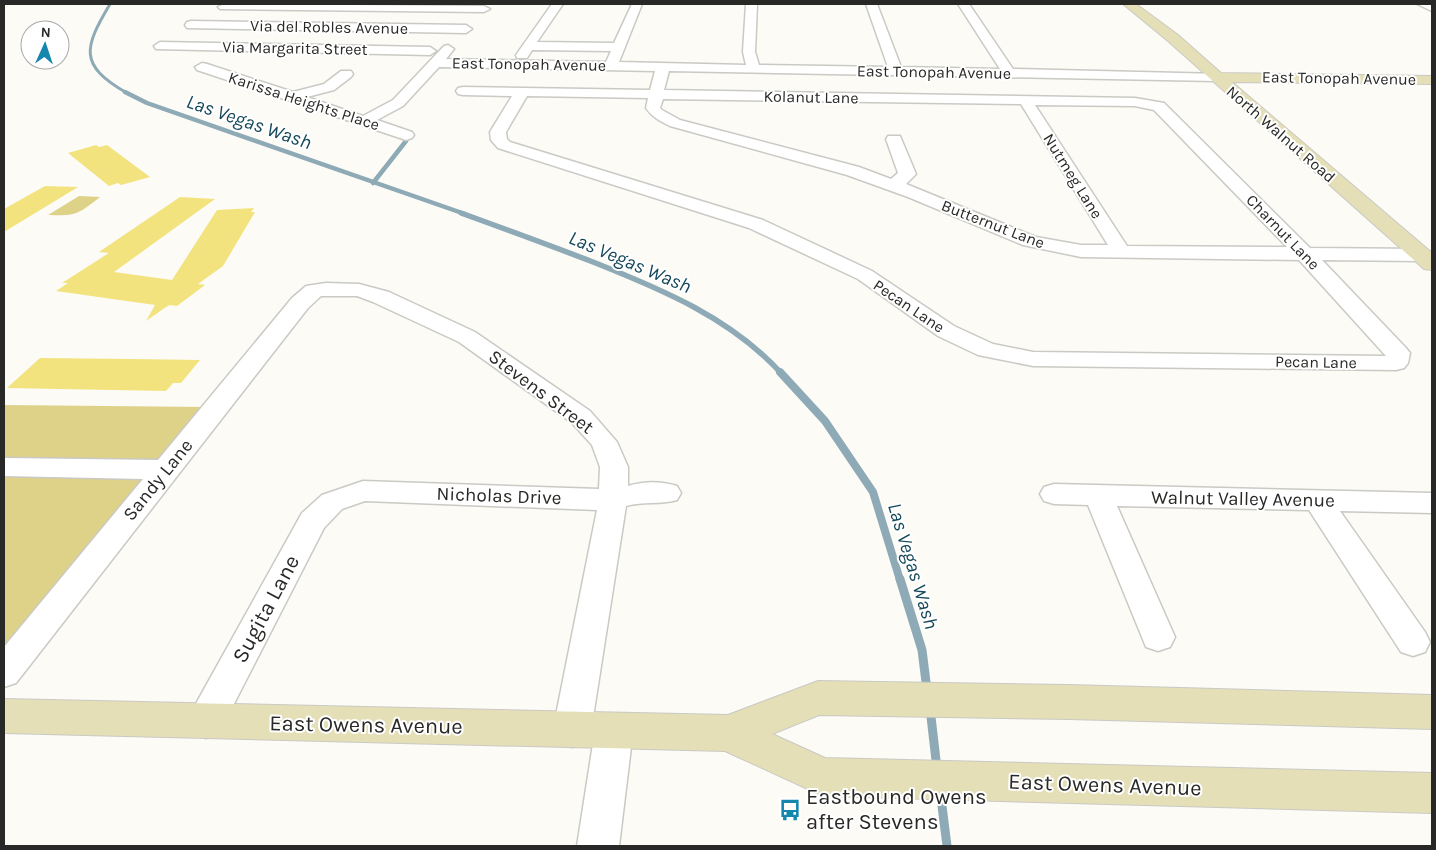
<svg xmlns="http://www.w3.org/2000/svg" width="1436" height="850" viewBox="0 0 1436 850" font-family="Karla,sans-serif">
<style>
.green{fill:#ded288}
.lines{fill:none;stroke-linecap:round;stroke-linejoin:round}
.stream-far4{stroke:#8eaab6;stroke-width:3}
.stream-far3{stroke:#8eaab6;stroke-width:4.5}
.stream-far2{stroke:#8eaab6;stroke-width:5.5}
.stream-far1{stroke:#8eaab6;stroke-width:8}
.stream{stroke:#8eaab6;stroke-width:9}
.building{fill:#f3e37e}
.street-casing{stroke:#cac9c4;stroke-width:3}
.secondary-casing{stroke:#cac9c4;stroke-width:2}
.street{fill:#fff;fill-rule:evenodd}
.secondary{fill:#e5dfb8;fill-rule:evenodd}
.labels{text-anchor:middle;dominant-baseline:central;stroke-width:4;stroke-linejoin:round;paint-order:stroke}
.far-street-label{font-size:16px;fill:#282826;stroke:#fff}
.street-label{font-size:19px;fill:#282826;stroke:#fff}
.water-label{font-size:20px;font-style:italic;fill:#16485b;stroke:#fff}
.near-street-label{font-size:22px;fill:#282826;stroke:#fff}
.near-poi-label{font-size:22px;fill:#282826;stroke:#fff;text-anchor:start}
</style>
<rect width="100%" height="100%" fill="#fcfbf6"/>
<path class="green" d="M 79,196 L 100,197 C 77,215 76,216 48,215 Z
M 4,405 L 206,407 L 13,644 L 4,644 Z"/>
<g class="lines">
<path class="stream-far4" d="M 110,4 C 84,48 78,65 127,93"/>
<path class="stream-far3" d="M 125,92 L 147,103 L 465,214
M 373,183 L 406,141"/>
<path class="stream-far2" d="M 461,213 C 505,229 549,245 593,262 C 661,289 731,318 781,373"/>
<path class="stream-far1" d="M 780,372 L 825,421 L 873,492 L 900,580"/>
<path class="stream" d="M 900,579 L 922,650 L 927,690
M 930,708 L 937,769
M 940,790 L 947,846"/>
</g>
<path class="building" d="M 96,145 L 99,147 L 107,145 L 150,177 L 121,185 L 118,183 L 109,186 L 68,153 Z
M 45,186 L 78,187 L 4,232 L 4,209 Z
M 180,197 L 215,199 L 114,272 L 172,280 L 217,210 L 254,208 L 251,212 L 255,212 L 223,266 L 198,284 L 205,285 L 177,306 L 170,305 L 166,307 L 146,321 L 155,305 L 56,291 L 68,283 L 62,283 L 109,253 L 99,252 Z
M 40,358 L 132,359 L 200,360 L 181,383 L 173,383 L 166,391 L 7,388 Z"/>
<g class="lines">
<g class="street-casing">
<path id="street" d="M 224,4 L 484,6 L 490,9 L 484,12 L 220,9 L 218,7 Z
M 552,4 L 563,4 L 537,42 L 614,43 L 632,4 L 642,4 L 619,62 L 746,65 L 743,52 L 746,4 L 757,4 L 755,52 L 759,65 L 888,67 L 866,4 L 877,4 L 901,67 L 1000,69 L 958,4 L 969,4 L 1013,69 L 1221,74 L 1223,77 L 1221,80 L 1216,81 L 669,71 L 664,90 L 1135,98 L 1164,103 L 1310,248 L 1422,249 L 1429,251 L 1432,255 L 1429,259 L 1422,261 L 1322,260 L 1406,348 L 1410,353 L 1408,363 L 1404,368 L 1396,370 L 1033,366 L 978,355 L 938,336 L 858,279 L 749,228 L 498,148 L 491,140 L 490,132 L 512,96 L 463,95 L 458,94 L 456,91 L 458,88 L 463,87 L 650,90 L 655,71 L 439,67 L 403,106 L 377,120 L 412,132 L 414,135 L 412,138 L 406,140 L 197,70 L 195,67 L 202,63 L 207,64 L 293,92 L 324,84 L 341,71 L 351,71 L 353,74 L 351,77 L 334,90 L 307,97 L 363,116 L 393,100 L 444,46 L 448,45 L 454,49 L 446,59 L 606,62 L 611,51 L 532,50 L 527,58 L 517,58 L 516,55 ZM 527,96 L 648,98 L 646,108 C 652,117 660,121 670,126 L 847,175 L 908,197 L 1023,245 L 1081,257 L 1299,260 L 1386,356 L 1033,352 L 993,344 L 954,326 L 872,271 L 763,220 L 510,142 L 507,139 L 506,132 ZM 663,99 L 1021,104 L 1108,245 L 1081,245 L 1036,237 L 906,184 L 916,174 L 900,136 L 888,136 L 886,139 L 898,173 L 891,179 L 859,167 L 680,120 L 662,110 L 660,108 ZM 1035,105 L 1135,106 L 1154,110 L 1287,247 L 1127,246 Z
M 1417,4 L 1432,4 L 1432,11 Z
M 191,21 L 466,25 L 472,29 L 466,33 L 187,28 L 185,25 L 187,22 Z
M 160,42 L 430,47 L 436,51 L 430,55 L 156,49 L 154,46 Z
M 326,283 L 359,284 L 389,292 L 475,332 L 590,411 L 617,442 L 628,467 L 628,486 C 644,481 661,481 677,486 L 681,493 L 677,500 C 660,505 644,501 626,506 L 591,730 L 585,742 L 572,747 L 559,742 L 553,730 L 597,510 L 365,501 L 342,509 L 324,528 L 219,733 L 206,738 L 193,733 L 188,721 L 193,709 L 302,513 L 322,495 L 363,481 L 599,489 L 600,467 L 592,445 L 572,423 L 459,342 L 373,302 L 357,296 L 321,296 L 308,308 L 16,683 L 4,687 L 4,647 L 143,479 L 4,476 L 4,458 L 158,460 L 292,298 L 306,286 Z
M 1054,484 L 1432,493 L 1432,513 L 1340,511 L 1425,632 L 1430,642 L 1425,652 L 1413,656 L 1401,652 L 1309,510 L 1117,506 L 1175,637 L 1170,647 L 1158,651 L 1146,647 L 1088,505 L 1054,504 L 1044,501 L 1040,494 L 1044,487 Z
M 614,714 L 627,719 L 633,731 L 619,846 L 577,846 L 595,731 L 601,719 Z"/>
</g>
<g class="secondary-casing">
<path id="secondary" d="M 1123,4 L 1136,4 L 1178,35 L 1221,73 L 1432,76 L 1432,84 L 1232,82 L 1432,253 L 1432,270 L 1424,269 L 1168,41 Z
M 818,681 L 1069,685 L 1432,695 L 1432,729 L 1069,719 L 819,715 L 772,734 L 825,758 L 1432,773 L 1432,813 L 823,796 L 725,751 L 4,733 L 4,699 L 728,715 Z"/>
</g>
<use href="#street" class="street"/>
<use href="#secondary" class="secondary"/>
</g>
<defs>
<g id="bus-bare" transform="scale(1.725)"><path d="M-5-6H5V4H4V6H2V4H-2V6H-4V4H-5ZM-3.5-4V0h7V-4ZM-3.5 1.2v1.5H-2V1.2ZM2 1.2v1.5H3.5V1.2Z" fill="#1586ac" stroke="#fff" stroke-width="2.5" paint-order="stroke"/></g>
</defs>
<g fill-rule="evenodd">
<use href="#bus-bare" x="790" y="810"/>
</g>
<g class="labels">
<g class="far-street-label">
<text transform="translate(329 27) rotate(1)">Via del Robles Avenue</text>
<text transform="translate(295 48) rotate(1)">Via Margarita Street</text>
<text transform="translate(529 64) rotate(1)">East Tonopah Avenue</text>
<text transform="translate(934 72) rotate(1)">East Tonopah Avenue</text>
<text transform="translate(1339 78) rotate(1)">East Tonopah Avenue</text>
<text transform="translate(811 97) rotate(1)">Kolanut Lane</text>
<text transform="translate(304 101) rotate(18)">Karissa Heights Place</text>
<text transform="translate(1281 134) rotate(41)">North Walnut Road</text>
<text transform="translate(1073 176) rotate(58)">Nutmeg Lane</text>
<text transform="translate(993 224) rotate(21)">Butternut Lane</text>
<text transform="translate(1283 232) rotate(46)">Charnut Lane</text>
<text transform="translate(909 306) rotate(34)">Pecan Lane</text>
<text transform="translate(1316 362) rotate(1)">Pecan Lane</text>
</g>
<g class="street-label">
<text transform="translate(541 392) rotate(37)">Stevens Street</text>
<text transform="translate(158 480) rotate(-51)">Sandy Lane</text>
<text transform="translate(499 496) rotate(2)">Nicholas Drive</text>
<text transform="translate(1243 499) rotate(1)">Walnut Valley Avenue</text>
</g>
<g class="water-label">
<text transform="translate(249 122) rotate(19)">Las Vegas Wash</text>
<text transform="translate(630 262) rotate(23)">Las Vegas Wash</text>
<text transform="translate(913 566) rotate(73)">Las Vegas Wash</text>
</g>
<g class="near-street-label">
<text transform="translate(266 609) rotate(-62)">Sugita Lane</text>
<text transform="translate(366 725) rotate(1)">East Owens Avenue</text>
<text transform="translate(1105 785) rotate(2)">East Owens Avenue</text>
</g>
<g class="near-poi-label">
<text x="806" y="797">Eastbound Owens<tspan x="806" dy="25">after Stevens</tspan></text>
</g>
</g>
<rect width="1436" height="850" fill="none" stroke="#282826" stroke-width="10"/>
<g transform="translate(45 45) rotate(3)"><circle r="24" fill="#ffffff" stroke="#a9a9a8"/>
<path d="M0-4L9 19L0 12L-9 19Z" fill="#1586ac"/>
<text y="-8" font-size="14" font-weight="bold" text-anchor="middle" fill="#282826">N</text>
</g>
</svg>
